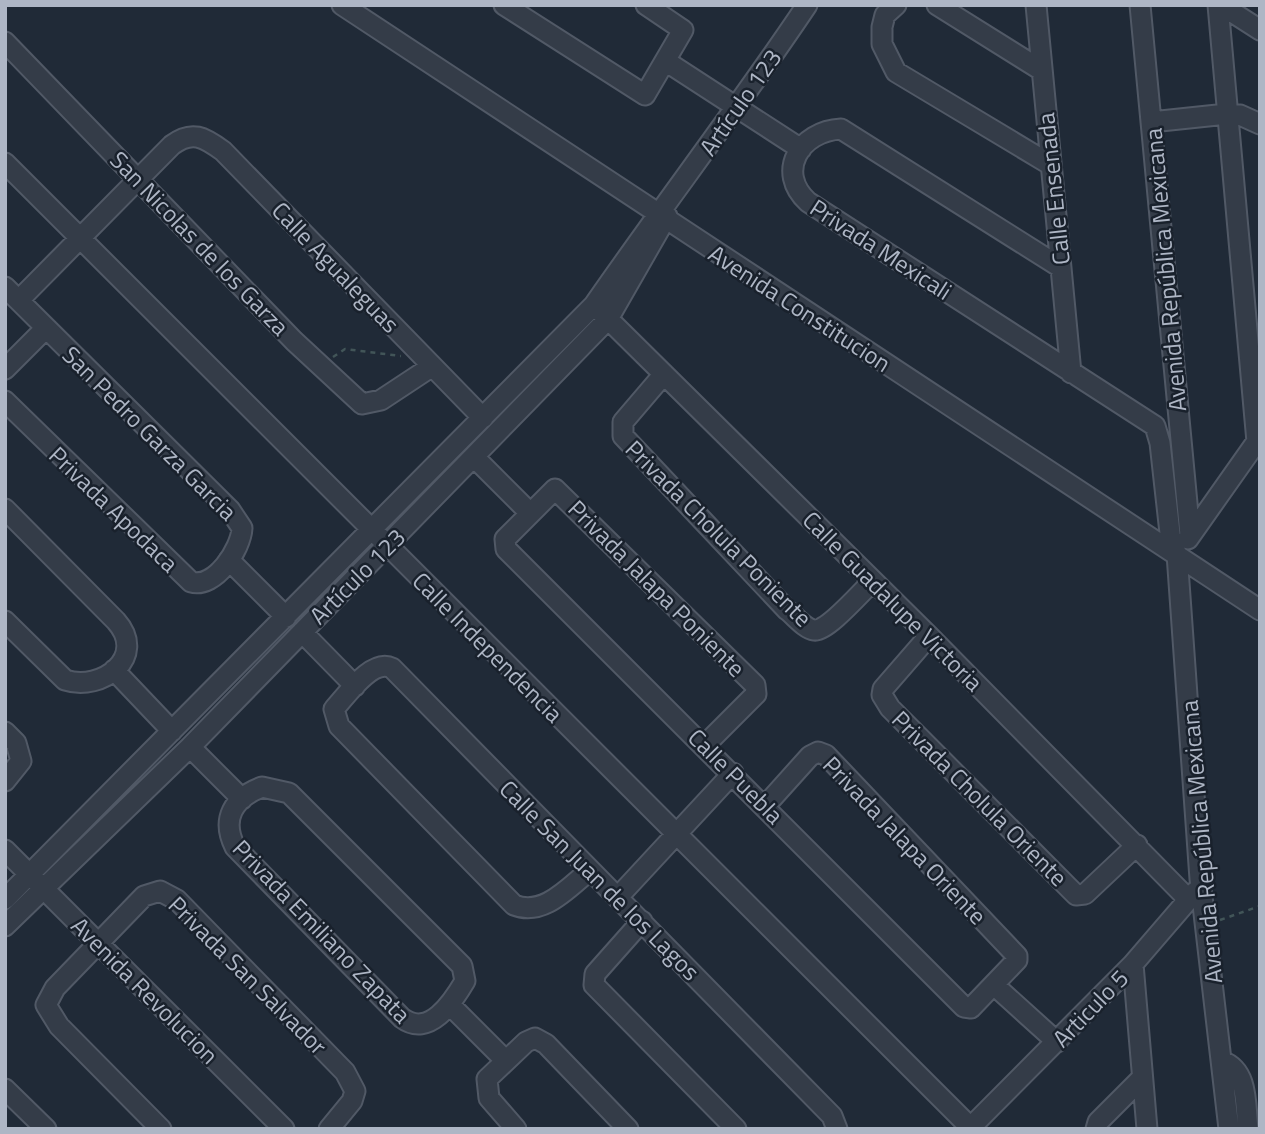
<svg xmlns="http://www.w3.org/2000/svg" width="1265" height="1134" viewBox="0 0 1265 1134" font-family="'Titillium Web',sans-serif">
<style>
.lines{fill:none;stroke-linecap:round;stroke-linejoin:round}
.minor-casing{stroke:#515966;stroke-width:23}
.path{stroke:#425558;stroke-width:2.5;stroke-dasharray:5 5;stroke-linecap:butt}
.minor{stroke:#343c48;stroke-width:19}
.labels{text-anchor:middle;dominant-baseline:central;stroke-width:5;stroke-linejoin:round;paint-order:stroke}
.street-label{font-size:24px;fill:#aeb6c5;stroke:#19212c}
</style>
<rect width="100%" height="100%" fill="#202a37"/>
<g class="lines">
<g class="minor-casing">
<path id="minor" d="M 342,5 L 1260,610
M 504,5 L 645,95 L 683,30 L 646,5
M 896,5 L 885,15 L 882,27 L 882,44 L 896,72 L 1051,165
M 937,5 L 1041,70
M 1036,5 L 1071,373
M 1140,5 L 1190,535
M 1218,5 L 1257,442 L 1260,444
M 1221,5 L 1260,30
M 5,42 L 294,341 L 362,404 L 381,400 L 431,367
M 667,62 L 801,149
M 1151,122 L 1227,114 L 1240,115 L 1260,124
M 5,163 L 972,1129
M 1060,267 L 841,129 C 800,131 775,172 808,202 L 1155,426 L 1160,443 L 1172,551
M 5,287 L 230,510 L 242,528 C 241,549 215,589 191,582 L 5,401
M 19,300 L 172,145 C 192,130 204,137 223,151 L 483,418
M 598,309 L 929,636 L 1189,900
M 5,369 L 46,328
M 664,374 L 623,422 L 623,436 L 787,610 C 794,615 805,629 814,630 C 826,633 863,590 873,581
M 475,458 L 530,513
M 5,509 L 116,621 C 148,657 102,692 65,680 L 5,621
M 1188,539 L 1260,437
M 1177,554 L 1200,879 L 1229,1129
M 229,560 L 286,617
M 302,632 L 355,686
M 929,636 L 883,689 L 882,695 L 890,708 L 1076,895 L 1085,894 L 1137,845
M 114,670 L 172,731
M 5,732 L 16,743 L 21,761 L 5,781
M 705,745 L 756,694 L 755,685 L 555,489 L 505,539 L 506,549 L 964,1007 L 971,1008 L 1017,960 L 1017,956 L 826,755 L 818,752 L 810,756 L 765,806
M 190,747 L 242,799
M 262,787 L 289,793 L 462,966 L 465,981 C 452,1003 429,1038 402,1018 L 235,847 C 221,819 233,798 262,787 Z
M 5,850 L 284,1129
M 589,871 C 568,888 543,917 514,905 L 339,726 L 334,709 C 347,695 372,658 392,668 L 832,1116 L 837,1129
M 618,897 L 733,773
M 5,899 L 594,305 C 664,204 738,108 807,5
M 642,921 L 595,974 L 594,985 L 736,1129
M 5,926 L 190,747 L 608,319 L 667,216
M 1133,964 L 1147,1129
M 994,985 L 1057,1042
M 450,1005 L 505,1060
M 1222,1061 C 1249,1071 1245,1105 1248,1129
M 5,1089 L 46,1129
M 161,1129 L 59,1026 L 46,1005 L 55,988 L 144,896 L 160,891 L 177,900 L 345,1072 L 355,1091 L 352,1101 L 329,1129
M 516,1129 L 489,1098 L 487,1079 L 526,1042 L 535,1038 L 546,1044 L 628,1129
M 969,1129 L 1133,964 L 1195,892
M 1096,1129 L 1098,1122 L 1142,1078"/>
</g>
<path class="path" d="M 333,357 L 345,349 L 401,356
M 1220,920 L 1260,906"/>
<use href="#minor" class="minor"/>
</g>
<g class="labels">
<g class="street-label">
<text transform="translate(740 102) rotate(-55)">Artículo 123</text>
<text transform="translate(1053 189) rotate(-96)">Calle Ensenada</text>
<text transform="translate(200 243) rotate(46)">San Nicolas de los Garza</text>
<text transform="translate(881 249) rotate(33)">Privada Mexicali</text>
<text transform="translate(336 267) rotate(46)">Calle Agualeguas</text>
<text transform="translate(1165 270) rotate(-95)">Avenida República Mexicana</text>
<text transform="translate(800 308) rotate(33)">Avenida Constitucion</text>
<text transform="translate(150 433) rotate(45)">San Pedro Garza Garcia</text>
<text transform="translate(114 509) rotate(44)">Privada Apodaca</text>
<text transform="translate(719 533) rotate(45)">Privada Cholula Poniente</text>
<text transform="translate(357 576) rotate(-45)">Artículo 123</text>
<text transform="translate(657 588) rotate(45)">Privada Jalapa Poniente</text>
<text transform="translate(893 601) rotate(45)">Calle Guadalupe Victoria</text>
<text transform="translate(488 647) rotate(45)">Calle Independencia</text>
<text transform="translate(736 776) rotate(45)">Calle Puebla</text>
<text transform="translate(980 798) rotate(45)">Privada Cholula Oriente</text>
<text transform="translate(905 840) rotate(46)">Privada Jalapa Oriente</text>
<text transform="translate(1201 842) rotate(-95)">Avenida República Mexicana</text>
<text transform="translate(600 880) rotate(45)">Calle San Juan de los Lagos</text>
<text transform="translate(322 931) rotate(46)">Privada Emiliano Zapata</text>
<text transform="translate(248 975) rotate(45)">Privada San Salvador</text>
<text transform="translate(145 990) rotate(45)">Avenida Revolucion</text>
<text transform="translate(1090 1008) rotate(-46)">Articulo 5</text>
</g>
</g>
<rect width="1265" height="1134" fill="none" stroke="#aeb6c5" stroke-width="14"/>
</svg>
